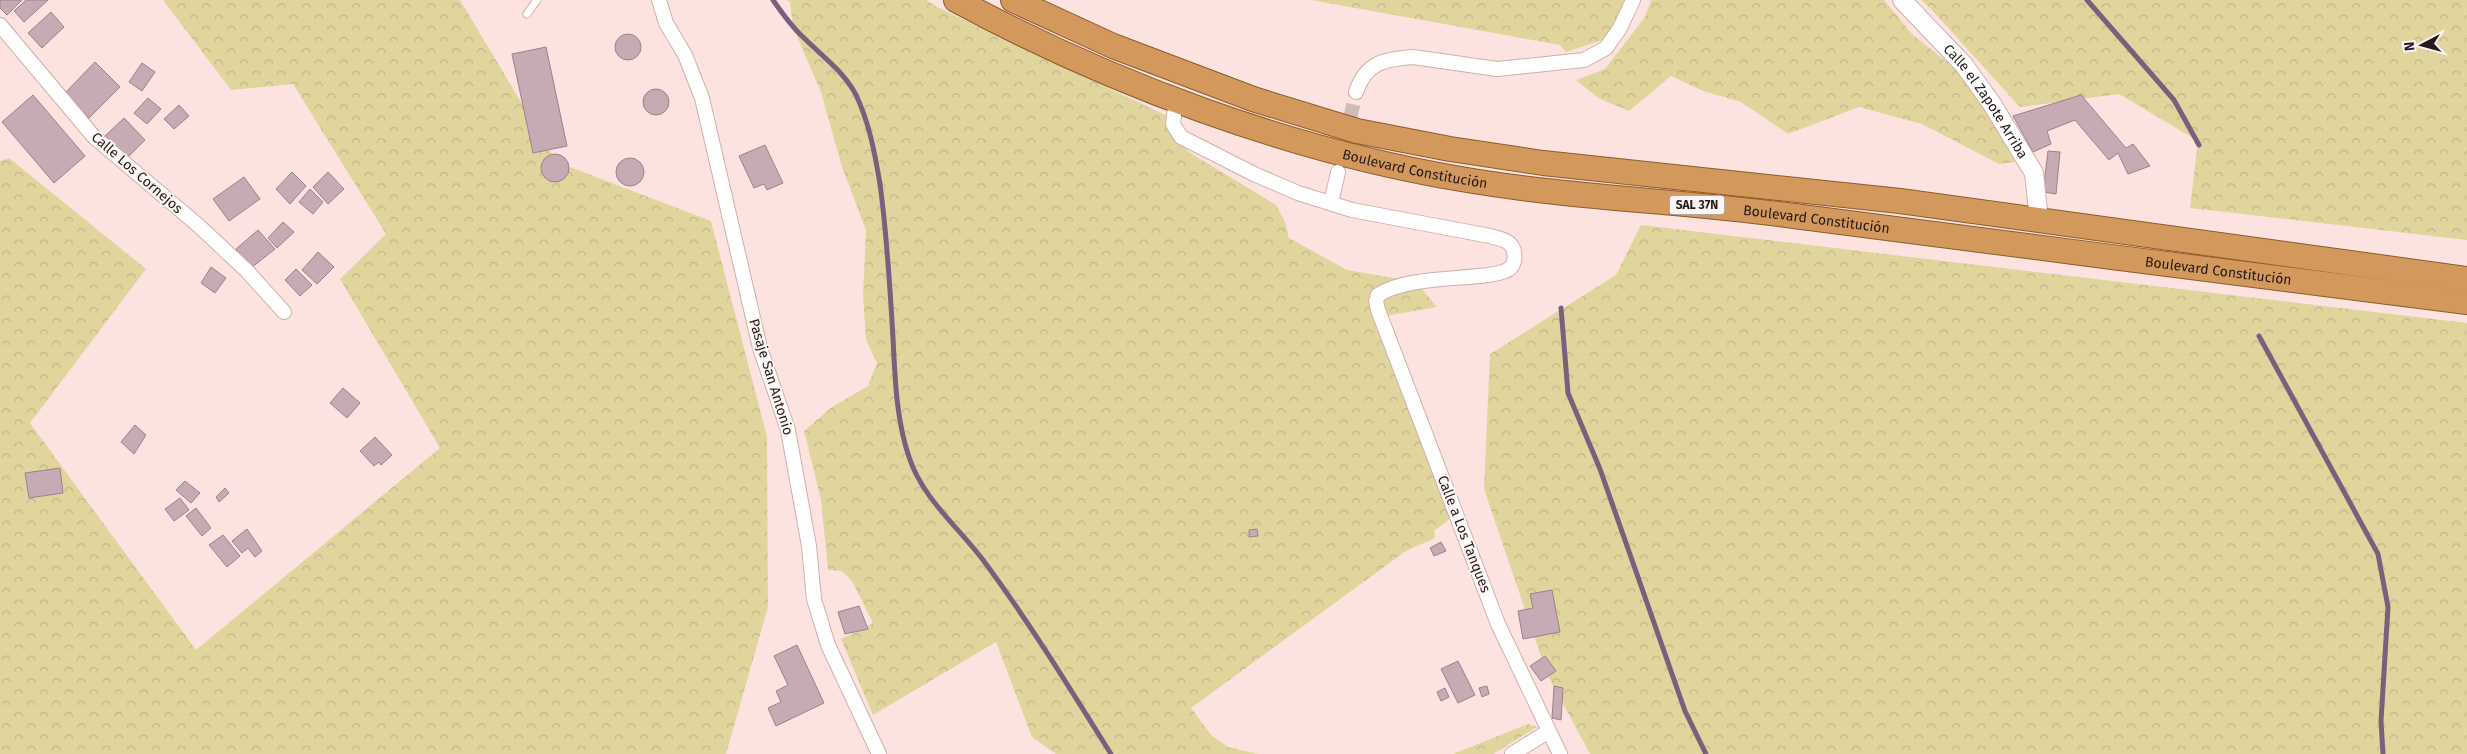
<svg xmlns="http://www.w3.org/2000/svg" width="2467" height="754" viewBox="0 0 2467 754" font-family="'Fira Sans',sans-serif">
<style>
.forest{fill:url(#forest-crowns)}
.lines{fill:none;stroke-linecap:round;stroke-linejoin:round}
.stream{stroke:#7c5f7d;stroke-width:5}
.building{fill:#c6aab4;stroke:#9c818b}
.minor-tunnel{stroke:#d1bbb7;stroke-width:14;stroke-dasharray:14 7;stroke-linecap:butt}
.service-casing{stroke:#cdb0ab;stroke-width:9}
.minor-casing{stroke:#cdb0ab;stroke-width:16}
.tertiary-casing{stroke:#cdb0ab;stroke-width:20}
.trunk-casing{stroke:#8e5b2a;stroke-width:26}
.service{stroke:#fff;stroke-width:7}
.minor{stroke:#fff;stroke-width:14}
.tertiary{stroke:#fff;stroke-width:18}
.trunk{stroke:#d2985c;stroke-width:24}
.labels{text-anchor:middle;dominant-baseline:central;stroke-width:4;stroke-linejoin:round;paint-order:stroke}
.shield{fill:#fbf5f4;stroke:#655c5b;stroke-width:1}
.shield-label{font-size:12px;font-weight:bold;fill:#251a19}
.street-label{font-size:14px;fill:#251a19;stroke:#fbf5f4}
</style>
<defs>
<pattern id="forest-crowns" width="20" height="18" patternUnits="userSpaceOnUse" patternTransform="scale(1.25)"><rect width="20" height="18" fill="#e1d59e"/><path d="M2 6a3 3 0 1 1 6 0M12 15a3 3 0 1 1 6 0" fill="none" stroke="#c1b688"/></pattern>
</defs>
<rect width="100%" height="100%" fill="#fce3df"/>
<path class="forest" d="M 163,0 L 460,0 L 557,162 L 711,221 L 767,437 L 768,607 L 726,754 L 0,754 L 0,161 L 9,158 L 146,269 L 30,423 L 196,650 L 440,448 L 340,279 L 386,234 L 293,84 L 231,90 Z
M 787,0 L 927,0 L 935,6 L 1182,123 L 1187,151 L 1276,205 L 1285,222 L 1289,238 L 1347,270 L 1416,282 L 1437,307 L 1374,318 L 1450,519 L 1434,531 L 1435,538 L 1406,551 L 1191,708 L 1212,736 L 1228,747 L 1258,754 L 1056,754 L 1032,737 L 996,642 L 873,715 L 841,639 L 873,623 L 852,581 L 842,571 L 828,570 L 821,500 L 804,431 L 832,407 L 868,386 L 877,363 L 866,340 L 863,295 L 866,230 L 842,167 L 821,92 L 793,27 L 790,2 Z
M 1311,0 L 1625,0 L 1606,39 L 1566,52 L 1560,45 Z
M 1651,0 L 1884,0 L 1912,34 L 1973,83 L 2015,162 L 1999,164 L 1922,124 L 1859,107 L 1788,134 L 1741,102 L 1703,91 L 1671,76 L 1629,111 L 1598,98 L 1576,80 L 1605,69 L 1645,17 Z
M 1921,0 L 2467,0 L 2467,240 L 2190,208 L 2198,141 L 2119,94 L 2020,107 L 1931,9 Z
M 1641,225 L 2467,323 L 2467,754 L 1590,754 L 1547,674 L 1484,489 L 1490,354 L 1616,275 Z
M 1528,724 L 1537,727 L 1493,754 L 1453,754 Z"/>
<g class="lines">
<path class="stream" d="M 773,0 C 782,13 791,26 803,37 C 821,55 842,70 855,93 C 869,121 875,154 880,184 C 887,235 890,286 893,338 C 895,377 896,419 909,457 C 923,500 960,528 986,564 C 1031,625 1071,690 1111,754
M 2087,0 L 2174,100 L 2199,145
M 1561,308 L 1568,393 L 1600,469 L 1685,711 L 1706,754
M 2259,336 L 2378,554 L 2388,607 L 2381,721 L 2383,754"/>
</g>
<path class="building" d="M 0,0 L 22,0 L 7,15 L 0,8 Z
M 26,0 L 48,0 L 24,22 L 14,11 Z
M 51,12 L 64,27 L 42,48 L 28,33 Z
M615 47a13 13 0 1 1 26 0a13 13 0 1 1-26 0Z
M 546,47 L 567,146 L 533,153 L 512,54 Z
M 95,62 L 120,87 L 89,118 L 65,93 Z
M 142,63 L 155,72 L 142,91 L 129,82 Z
M643 102a13 13 0 1 1 26 0a13 13 0 1 1-26 0Z
M 33,95 L 85,156 L 54,183 L 2,122 Z
M 2081,95 L 2126,148 L 2133,144 L 2150,166 L 2128,174 L 2118,153 L 2109,160 L 2075,120 L 2047,131 L 2051,144 L 2033,152 L 2013,116 Z
M 148,98 L 161,109 L 147,124 L 134,113 Z
M 179,105 L 189,116 L 174,129 L 164,119 Z
M 124,118 L 145,140 L 126,159 L 105,136 Z
M 765,145 L 783,183 L 767,190 L 764,184 L 754,188 L 739,156 Z
M 2048,151 L 2060,152 L 2056,194 L 2043,192 Z
M541 168a14 14 0 1 1 28 0a14 14 0 1 1-28 0Z
M616 172a14 14 0 1 1 28 0a14 14 0 1 1-28 0Z
M 292,172 L 306,186 L 290,204 L 276,189 Z
M 328,172 L 344,189 L 328,204 L 313,187 Z
M 244,177 L 260,199 L 229,221 L 213,199 Z
M 310,189 L 323,202 L 313,214 L 299,202 Z
M 283,222 L 294,232 L 277,248 L 268,238 Z
M 258,230 L 275,249 L 251,268 L 236,249 Z
M 318,252 L 334,267 L 317,284 L 302,270 Z
M 211,267 L 226,278 L 215,293 L 201,283 Z
M 296,269 L 312,285 L 300,296 L 285,280 Z
M 343,388 L 360,403 L 347,418 L 330,403 Z
M 135,425 L 146,435 L 134,454 L 121,442 Z
M 375,437 L 392,455 L 381,465 L 379,462 L 374,466 L 360,451 Z
M 60,468 L 63,493 L 29,498 L 25,473 Z
M 185,481 L 200,493 L 191,503 L 176,490 Z
M 225,488 L 229,493 L 219,502 L 216,497 Z
M 180,498 L 189,510 L 174,521 L 165,509 Z
M 196,508 L 211,528 L 202,536 L 186,516 Z
M 247,529 L 262,551 L 255,557 L 248,548 L 242,553 L 232,541 Z
M 1257,529 L 1258,536 L 1249,537 L 1249,530 Z
M 223,535 L 240,556 L 227,567 L 209,545 Z
M 1441,542 L 1446,551 L 1434,556 L 1430,548 Z
M 1552,590 L 1560,632 L 1523,639 L 1518,611 L 1533,608 L 1530,594 Z
M 859,606 L 868,629 L 845,634 L 838,612 Z
M 797,645 L 824,703 L 776,726 L 768,708 L 781,702 L 776,691 L 788,685 L 774,656 Z
M 1545,656 L 1556,671 L 1541,681 L 1530,666 Z
M 1458,661 L 1475,695 L 1458,703 L 1441,669 Z
M 1487,686 L 1489,694 L 1482,697 L 1479,688 Z
M 1554,686 L 1563,688 L 1561,720 L 1552,718 Z
M 1445,688 L 1449,697 L 1441,701 L 1437,692 Z"/>
<g class="lines">
<path class="minor-tunnel" d="M 1341,159 L 1356,92"/>
<g class="service-casing">
<path id="service" d="M 527,14 L 537,0"/>
</g>
<g class="minor-casing">
<path id="minor" d="M 659,0 L 666,23 L 685,55 L 702,98 L 760,348 L 788,430 L 809,546 L 814,599 L 828,645 L 879,754
M 0,25 L 94,137 L 199,226 L 247,271 L 284,312
M 1356,92 C 1366,62 1385,59 1413,57 L 1497,69 L 1584,60 L 1606,48 L 1620,28 L 1633,0
M 1176,99 L 1173,124 L 1181,137 L 1254,174 L 1298,193 L 1352,210 L 1490,236 C 1496,238 1506,239 1511,245 C 1516,251 1516,264 1509,269 C 1502,274 1488,275 1479,276 C 1451,279 1401,279 1378,295 L 1376,301 L 1378,310 L 1498,624 L 1560,754
M 1331,203 L 1338,172
M 1512,754 L 1549,731"/>
</g>
<g class="tertiary-casing">
<g id="tertiary">
<path id="s1" d="M 1902,0 L 1964,65 L 1992,104 L 2034,173 L 2039,220"/>
</g>
</g>
<g class="trunk-casing">
<g id="trunk">
<path id="s2" d="M 956,0 C 1110,83 1288,150 1461,179 C 1571,198 1683,201 1794,216 C 2018,245 2243,274 2467,302"/>
<path d="M 1013,0 L 1113,46 L 1253,99 L 1357,131 L 1450,149 L 1543,163 L 1900,201 L 2467,279"/>
</g>
</g>
<use href="#service" class="service"/>
<use href="#minor" class="minor"/>
<use href="#tertiary" class="tertiary"/>
<use href="#trunk" class="trunk"/>
</g>
<g class="labels">
<rect class="shield" x="1669.5" y="195.5" width="55" height="19" rx="4"/>
<g class="shield-label">
<text x="1697" y="205">SAL 37N</text>
</g>
<g class="street-label">
<text stroke="none"><textPath href="#s1" startOffset="132">Calle el Zapote Arriba</textPath></text>
<text stroke="none"><textPath href="#s2" startOffset="491">Boulevard Constitución</textPath></text>
<text transform="translate(137 173) rotate(41)">Calle Los Cornejos</text>
<text stroke="none"><textPath href="#s2" startOffset="896">Boulevard Constitución</textPath></text>
<text stroke="none"><textPath href="#s2" startOffset="1301">Boulevard Constitución</textPath></text>
<text transform="translate(771 377) rotate(73)">Pasaje San Antonio</text>
<text transform="translate(1464 534) rotate(69)">Calle a Los Tanques</text>
</g>
</g>
<g transform="translate(2422 45) rotate(264)" stroke="#fbf5f4" stroke-width="4" paint-order="stroke">
<path d="M0-4L9 19L0 12L-9 19Z" fill="#251a19"/>
<text y="-8" font-size="14" font-weight="bold" text-anchor="middle" fill="#251a19">N</text>
</g>
</svg>
